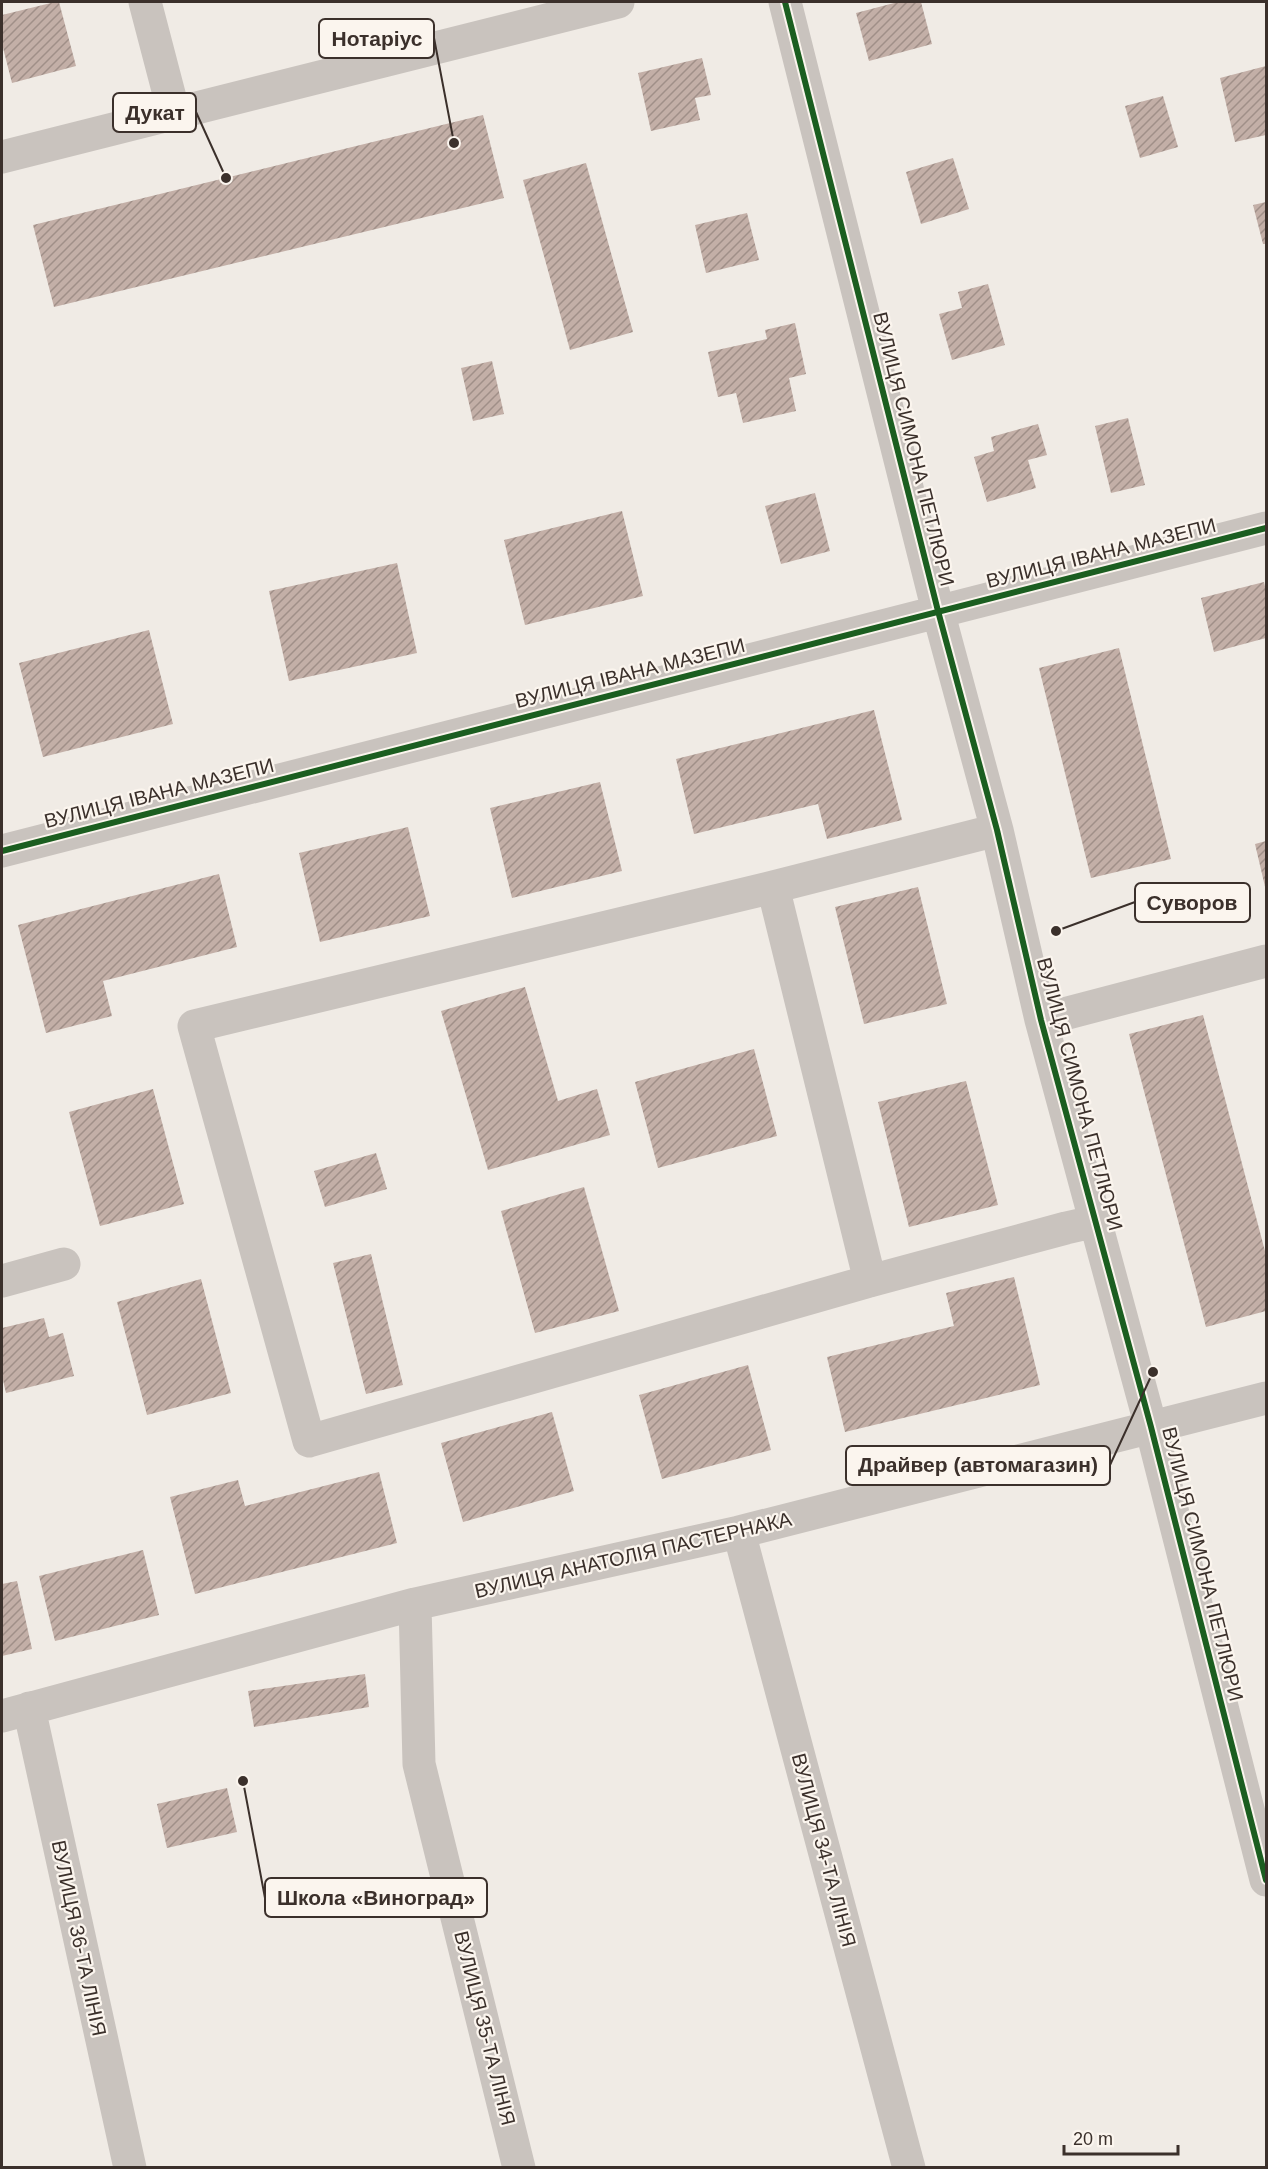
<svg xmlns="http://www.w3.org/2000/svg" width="1268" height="2169" viewBox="0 0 1268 2169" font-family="Helvetica,sans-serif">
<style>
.building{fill:url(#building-hatch)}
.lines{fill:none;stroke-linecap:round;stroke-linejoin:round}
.minor{stroke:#c9c3be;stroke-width:33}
.cycleway-casing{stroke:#fbf5ee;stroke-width:10}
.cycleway{stroke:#1b5e20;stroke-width:6}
.labels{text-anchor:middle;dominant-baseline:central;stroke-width:4.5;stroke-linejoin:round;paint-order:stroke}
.street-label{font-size:20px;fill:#3b302b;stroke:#fbf5ee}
.leader{fill:none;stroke:#3b302b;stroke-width:2}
.callout-dot{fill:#3b302b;stroke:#fbf5ee;stroke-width:2}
.callout{fill:#fbf5ee;stroke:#3b302b;stroke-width:2}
.callout-label{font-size:21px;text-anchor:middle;font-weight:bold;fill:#3b302b}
</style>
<defs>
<pattern id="building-hatch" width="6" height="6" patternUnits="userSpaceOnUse" patternTransform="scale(1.5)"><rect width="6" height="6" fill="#c3afa7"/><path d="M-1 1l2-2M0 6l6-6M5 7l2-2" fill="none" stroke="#a08f88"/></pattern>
</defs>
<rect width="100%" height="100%" fill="#f0ebe5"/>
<path class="building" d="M 55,2 L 59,2 L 76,66 L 12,83 L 2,44 L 2,15 Z
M 898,2 L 921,2 L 932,44 L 869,61 L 856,13 Z
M 702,58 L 711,95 L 695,98 L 700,120 L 651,131 L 638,73 Z
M 1266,66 L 1266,135 L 1235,142 L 1220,78 Z
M 1163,96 L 1178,147 L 1140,158 L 1125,106 Z
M 483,115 L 504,198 L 54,307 L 33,225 Z
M 953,158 L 969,209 L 921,224 L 906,172 Z
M 586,163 L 633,332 L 570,350 L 523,180 Z
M 1266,202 L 1266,244 L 1263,244 L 1253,205 Z
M 747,213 L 759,260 L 706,273 L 695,225 Z
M 988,284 L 1005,345 L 952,360 L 939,314 L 962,308 L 958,292 Z
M 795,323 L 806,374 L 789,378 L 796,411 L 743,423 L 736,393 L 718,397 L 708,352 L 767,339 L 765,330 Z
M 492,361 L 504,414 L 473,421 L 461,368 Z
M 1128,418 L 1145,485 L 1111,493 L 1095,426 Z
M 1038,424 L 1047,455 L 1028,460 L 1036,488 L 987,502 L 974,457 L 994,451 L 991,437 Z
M 815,493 L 830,551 L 781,564 L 765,506 Z
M 622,511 L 643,596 L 525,625 L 504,540 Z
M 397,563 L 417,653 L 289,681 L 269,591 Z
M 1264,582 L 1266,591 L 1266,638 L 1214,652 L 1201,598 Z
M 149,630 L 173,724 L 43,757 L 19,663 Z
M 1119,648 L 1171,859 L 1091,878 L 1039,668 Z
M 874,710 L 902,820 L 827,839 L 818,804 L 694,834 L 676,759 Z
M 600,782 L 622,871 L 512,898 L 490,808 Z
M 408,827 L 430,916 L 320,942 L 299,853 Z
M 1266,841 L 1266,891 L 1255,844 Z
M 219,874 L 237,947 L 103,981 L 112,1016 L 46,1033 L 18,925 Z
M 918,887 L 947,1004 L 864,1024 L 835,907 Z
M 525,987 L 558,1101 L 597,1089 L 610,1135 L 488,1170 L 441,1011 Z
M 1203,1015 L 1266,1255 L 1266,1311 L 1206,1327 L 1129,1034 Z
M 754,1049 L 777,1136 L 658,1168 L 635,1082 Z
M 966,1081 L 998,1205 L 909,1227 L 878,1102 Z
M 153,1089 L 184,1204 L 100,1226 L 69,1112 Z
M 376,1153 L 387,1189 L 325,1207 L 314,1171 Z
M 584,1187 L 619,1311 L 535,1333 L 501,1211 Z
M 371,1254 L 403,1385 L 366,1394 L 333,1263 Z
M 1014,1277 L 1040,1385 L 845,1432 L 827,1357 L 954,1326 L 946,1293 Z
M 201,1279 L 231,1393 L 147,1415 L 117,1302 Z
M 44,1318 L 49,1337 L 63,1333 L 74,1376 L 6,1393 L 2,1376 L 2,1328 Z
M 748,1365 L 771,1450 L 662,1479 L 639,1395 Z
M 552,1412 L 574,1491 L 463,1522 L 441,1443 Z
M 379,1472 L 397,1543 L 195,1594 L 170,1497 L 238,1480 L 245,1506 Z
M 143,1550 L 159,1615 L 55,1641 L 39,1576 Z
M 17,1581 L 32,1649 L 2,1656 L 2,1584 Z
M 365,1674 L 369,1707 L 254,1727 L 248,1691 Z
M 227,1788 L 237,1832 L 167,1848 L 157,1804 Z"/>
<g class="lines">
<path class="minor" d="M 145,2 L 174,113
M 785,2 L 938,611 L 997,830 L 1041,1020 L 1151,1427 L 1266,1880
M 2,157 L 618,2
M 997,830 L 773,887 L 194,1026 L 309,1441 L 870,1281 L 1066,1228 L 1097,1221
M 2,851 L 1266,528
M 773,887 L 870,1281
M 1041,1020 L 1266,961
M 2,1281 L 64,1264
M 739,1532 L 909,2168
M 415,1604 L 419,1764 L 519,2168
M 29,1708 L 130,2168
M 2,1716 L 415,1604 L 739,1532 L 1266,1398"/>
<g class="cycleway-casing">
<path id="cycleway" d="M 785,2 L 938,611 L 997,830 L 1041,1020 L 1151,1427 L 1266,1880
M 2,851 L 1266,528"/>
</g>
<use href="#cycleway" class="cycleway"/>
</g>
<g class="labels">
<g class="street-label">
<text transform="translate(914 449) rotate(76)">ВУЛИЦЯ СИМОНА ПЕТЛЮРИ</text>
<text transform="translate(1101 553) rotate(-14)">ВУЛИЦЯ ІВАНА МАЗЕПИ</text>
<text transform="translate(630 673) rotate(-14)">ВУЛИЦЯ ІВАНА МАЗЕПИ</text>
<text transform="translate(159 793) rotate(-14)">ВУЛИЦЯ ІВАНА МАЗЕПИ</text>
<text transform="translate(1080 1094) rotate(75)">ВУЛИЦЯ СИМОНА ПЕТЛЮРИ</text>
<text transform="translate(633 1555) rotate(-13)">ВУЛИЦЯ АНАТОЛІЯ ПАСТЕРНАКА</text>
<text transform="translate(1203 1564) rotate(76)">ВУЛИЦЯ СИМОНА ПЕТЛЮРИ</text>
<text transform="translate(824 1850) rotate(75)">ВУЛИЦЯ 34-ТА ЛІНІЯ</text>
<text transform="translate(79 1938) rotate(78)">ВУЛИЦЯ 36-ТА ЛІНІЯ</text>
<text transform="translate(485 2028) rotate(76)">ВУЛИЦЯ 35-ТА ЛІНІЯ</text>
</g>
</g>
<path class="leader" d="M454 143L434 38M226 178L196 112M1056 931L1135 902M1153 1372L1110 1465M243 1781L265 1898"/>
<g class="callout-dot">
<circle cx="454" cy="143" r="6"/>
<circle cx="226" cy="178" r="6"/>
<circle cx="1056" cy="931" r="6"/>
<circle cx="1153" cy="1372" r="6"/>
<circle cx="243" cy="1781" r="6"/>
</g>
<g class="callout">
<rect x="319" y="19" width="115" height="39" rx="6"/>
<rect x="113" y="93" width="83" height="39" rx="6"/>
<rect x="1135" y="883" width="115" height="39" rx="6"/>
<rect x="846" y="1446" width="264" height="39" rx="6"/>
<rect x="265" y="1878" width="222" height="39" rx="6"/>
</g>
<g class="callout-label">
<text x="377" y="46">Нотаріус</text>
<text x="155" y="120">Дукат</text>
<text x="1192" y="910">Суворов</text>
<text x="978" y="1472">Драйвер (автомагазин)</text>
<text x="376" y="1905">Школа «Виноград»</text>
</g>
<rect width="1268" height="2169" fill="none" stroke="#3b302b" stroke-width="6"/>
<path d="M1064 2145v9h114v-9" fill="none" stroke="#3b302b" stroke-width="3"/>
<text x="1073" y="2145" font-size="18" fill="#3b302b" stroke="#fbf5ee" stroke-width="4.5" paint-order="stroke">20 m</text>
</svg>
